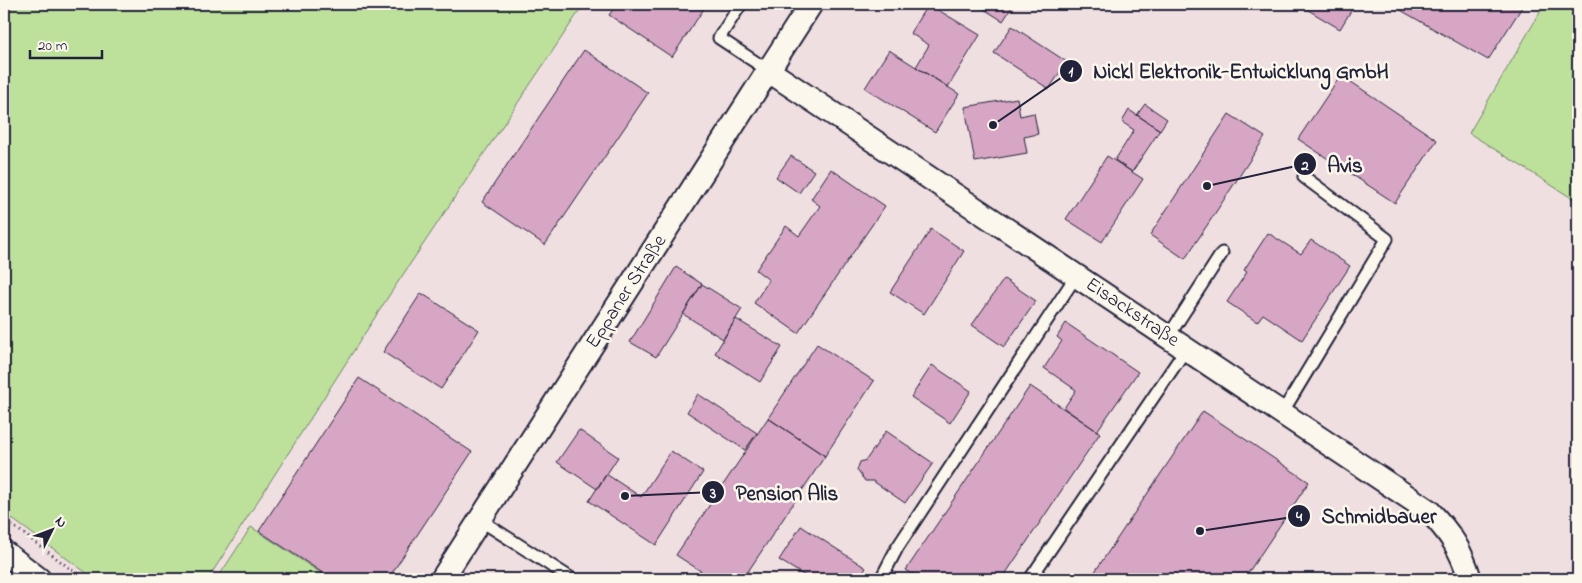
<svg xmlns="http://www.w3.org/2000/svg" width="1582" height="583" viewBox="0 0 1582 583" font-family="'Indie Flower',sans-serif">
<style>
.green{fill:#bde19b;stroke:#70826b}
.building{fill:#d7a6c5;stroke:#22223b}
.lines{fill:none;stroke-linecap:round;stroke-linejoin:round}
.service-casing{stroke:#22223b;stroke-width:15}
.minor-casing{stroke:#22223b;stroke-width:26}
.path{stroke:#22223b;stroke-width:3;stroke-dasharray:1 4;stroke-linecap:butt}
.service{stroke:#fbf7ec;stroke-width:11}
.minor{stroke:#fbf7ec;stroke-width:22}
.labels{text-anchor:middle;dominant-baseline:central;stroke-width:5;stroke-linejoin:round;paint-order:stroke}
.street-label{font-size:20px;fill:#22223b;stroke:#fbf7ec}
.leader{fill:none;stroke:#22223b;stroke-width:2}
.callout-dot{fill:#22223b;stroke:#fbf7ec;stroke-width:2}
.mark-label{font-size:15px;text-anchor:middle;font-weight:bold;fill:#fff}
.callout-label{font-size:21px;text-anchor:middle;font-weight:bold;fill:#22223b;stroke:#fbf7ec;stroke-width:5;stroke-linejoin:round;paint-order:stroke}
</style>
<rect width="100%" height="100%" fill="#f0dfe0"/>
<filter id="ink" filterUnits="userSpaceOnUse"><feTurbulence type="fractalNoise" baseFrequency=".02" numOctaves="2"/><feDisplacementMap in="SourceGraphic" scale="10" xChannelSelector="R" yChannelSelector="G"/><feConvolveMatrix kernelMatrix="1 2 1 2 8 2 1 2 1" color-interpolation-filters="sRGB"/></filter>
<g filter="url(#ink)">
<path class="green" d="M 4,4 L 584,4 L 388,297 L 208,579 L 95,579 L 4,513 Z
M 1545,4 L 1578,4 L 1578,202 L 1469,133 Z
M 251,527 L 330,579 L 217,579 Z"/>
<path class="building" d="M 617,4 L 707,4 L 672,57 L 609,15 Z
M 928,4 L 980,35 L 948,87 L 916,67 L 929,45 L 910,33 Z
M 976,4 L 1014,4 L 1003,21 Z
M 1298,4 L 1355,4 L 1340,29 Z
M 1390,4 L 1524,4 L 1488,60 Z
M 1012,26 L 1067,62 L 1049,89 L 994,53 Z
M 584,50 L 648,93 L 545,245 L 482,202 Z
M 889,50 L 959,94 L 935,132 L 865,88 Z
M 1341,75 L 1437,140 L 1395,203 L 1298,139 Z
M 1017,98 L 1020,116 L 1034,113 L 1038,134 L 1024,137 L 1027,153 L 975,162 L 965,107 Z
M 1145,104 L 1167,119 L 1160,130 L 1137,115 Z
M 1129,110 L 1160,130 L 1132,172 L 1115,160 L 1134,130 L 1122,122 Z
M 1229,114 L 1265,137 L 1185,259 L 1150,235 Z
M 791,156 L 814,171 L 799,193 L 776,177 Z
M 1107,156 L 1143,179 L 1102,242 L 1066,219 Z
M 831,169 L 885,206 L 798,333 L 754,303 L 769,280 L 756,270 L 786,226 L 799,236 L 820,206 L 811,199 Z
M 931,229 L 964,251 L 924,314 L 890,292 Z
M 1268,233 L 1301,254 L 1311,240 L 1350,266 L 1302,340 L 1263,314 L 1257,322 L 1227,302 L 1247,272 L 1244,270 Z
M 676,267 L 702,284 L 656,357 L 630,342 Z
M 1004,279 L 1036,301 L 1004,347 L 972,325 Z
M 702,284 L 742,309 L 723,339 L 683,314 Z
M 421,293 L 479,330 L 441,389 L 383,352 Z
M 736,319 L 782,347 L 760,382 L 715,353 Z
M 1066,323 L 1138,372 L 1097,431 L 1064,408 L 1076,390 L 1044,368 L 1062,341 L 1057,337 Z
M 817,344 L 874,381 L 825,456 L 768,418 Z
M 932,365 L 971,391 L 950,423 L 911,397 Z
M 359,378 L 472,452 L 388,579 L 332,579 L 259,531 Z
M 1030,386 L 1100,433 L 1002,579 L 921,579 L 906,570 Z
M 698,394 L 757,433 L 745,450 L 687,412 Z
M 1203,411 L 1309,482 L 1244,579 L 1090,579 Z
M 768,418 L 825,456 L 743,579 L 713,579 L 676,555 Z
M 579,430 L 618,457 L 597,489 L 557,462 Z
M 886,431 L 933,463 L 905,503 L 873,481 L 865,481 L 857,470 L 860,462 L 866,460 Z
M 671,451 L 703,472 L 656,545 L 589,501 L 606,474 L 641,497 Z
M 801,526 L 866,568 L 858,579 L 810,579 L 779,560 Z"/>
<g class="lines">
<g class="service-casing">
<path id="service" d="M 741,4 L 719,38 L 769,71
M 1168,337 L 1222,253
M 1282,413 L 1387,239 L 1304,177
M 480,520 L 572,579
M 881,579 L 897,548 L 1076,276
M 1030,579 L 1186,349"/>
</g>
<g class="minor-casing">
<path id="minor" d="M 769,71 L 1429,511 C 1450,533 1461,549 1470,579
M 4,552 L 39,579
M 442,579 L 811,4"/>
</g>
<path class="path" d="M 4,519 L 84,579"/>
<use href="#service" class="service"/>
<use href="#minor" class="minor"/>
</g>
</g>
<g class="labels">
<g class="street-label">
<text transform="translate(627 292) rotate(-57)">Eppaner Straße</text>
<text transform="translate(1132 313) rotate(34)">Eisackstraße</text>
</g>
</g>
<path class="leader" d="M993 125L1071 71M1207 186L1305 164M625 496L713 492M1200 531L1299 516"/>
<g class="callout-dot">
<circle cx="993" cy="125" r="5"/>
<circle cx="1207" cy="186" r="5"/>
<circle cx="625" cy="496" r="5"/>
<circle cx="1200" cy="531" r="5"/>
<circle cx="1071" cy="71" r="12"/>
<circle cx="1305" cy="164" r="12"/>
<circle cx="713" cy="492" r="12"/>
<circle cx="1299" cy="516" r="12"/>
</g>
<g class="mark-label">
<text x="1071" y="76">1</text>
<text x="1305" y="170">2</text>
<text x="713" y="498">3</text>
<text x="1299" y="521">4</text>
</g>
<g class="callout-label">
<text x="1241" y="78">Nickl Elektronik-Entwicklung GmbH</text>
<text x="1345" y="172">Avis</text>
<text x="787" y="500">Pension Alis</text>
<text x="1379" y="523">Schmidbauer</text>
</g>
<rect width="1582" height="583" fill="none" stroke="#fbf7ec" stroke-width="20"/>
<rect x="10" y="10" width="1562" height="563" fill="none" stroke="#22223b" stroke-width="2" filter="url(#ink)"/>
<g transform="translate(52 530) rotate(48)" stroke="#fbf7ec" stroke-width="4" paint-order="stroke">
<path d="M0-4L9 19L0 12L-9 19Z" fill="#22223b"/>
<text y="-8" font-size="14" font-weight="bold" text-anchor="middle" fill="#22223b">N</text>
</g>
<path d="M30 50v8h72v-8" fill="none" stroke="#22223b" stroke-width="2.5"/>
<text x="38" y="50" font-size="15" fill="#22223b" stroke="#fbf7ec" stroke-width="4" paint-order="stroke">20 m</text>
</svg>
